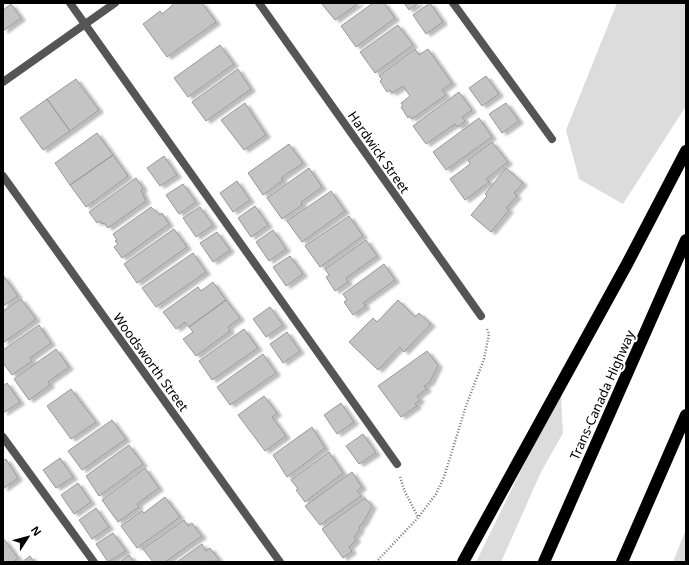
<svg xmlns="http://www.w3.org/2000/svg" width="689" height="565" viewBox="0 0 689 565" font-family="'Noto Sans',sans-serif">
<style>
.green{fill:#dcdcdc}
.building{fill:#c4c4c4;stroke:#999;filter:url(#shadow)}
.lines{fill:none;stroke-linecap:round;stroke-linejoin:round}
.path{stroke:#777;stroke-width:2.5;stroke-dasharray:1 2;stroke-linecap:butt}
.lane{stroke:#555;stroke-width:8}
.street{stroke:#555;stroke-width:8}
.highway{stroke:#000;stroke-width:12}
.labels{text-anchor:middle;dominant-baseline:central;stroke-width:4;stroke-linejoin:round;paint-order:stroke}
.street-label{font-size:13px;fill:#000;stroke:#fff}
</style>
<defs>
<filter id="shadow"><feDropShadow dx="4.5" dy="2.5" stdDeviation="1" flood-color="#0004"/></filter>
</defs>
<rect width="100%" height="100%" fill="#fff"/>
<path class="green" d="M 617,3 L 686,3 L 686,106 L 623,204 L 579,179 L 566,130 Z
M 561,396 L 563,433 L 541,472 L 501,562 L 476,562 L 531,450 Z
M 686,529 L 686,562 L 673,562 Z"/>
<path class="building" d="M 175,3 L 202,3 L 216,22 L 167,57 L 143,24 L 160,11 L 162,14 Z
M 321,3 L 359,3 L 335,20 Z
M 373,3 L 384,3 L 395,18 L 356,47 L 341,26 Z
M 404,3 L 419,3 L 409,10 Z
M 430,3 L 443,22 L 426,34 L 413,15 Z
M 11,4 L 21,18 L 3,31 L 3,10 Z
M 398,25 L 413,45 L 375,73 L 360,52 Z
M 220,45 L 234,64 L 188,97 L 174,78 Z
M 415,49 L 419,55 L 428,49 L 452,83 L 442,90 L 446,95 L 412,119 L 410,116 L 408,118 L 401,107 L 403,106 L 401,103 L 410,96 L 403,86 L 392,93 L 390,90 L 387,92 L 380,81 L 382,79 L 379,76 Z
M 238,69 L 251,89 L 206,121 L 192,102 Z
M 486,76 L 499,94 L 482,106 L 469,88 Z
M 76,79 L 99,110 L 70,131 L 47,99 Z
M 459,92 L 472,110 L 462,117 L 465,121 L 458,127 L 455,124 L 426,144 L 413,126 Z
M 47,99 L 70,131 L 43,150 L 20,118 Z
M 245,103 L 266,135 L 244,150 L 221,120 Z
M 506,103 L 519,121 L 502,133 L 489,114 Z
M 479,118 L 492,137 L 446,170 L 433,152 Z
M 97,133 L 113,155 L 70,185 L 55,163 Z
M 492,142 L 508,162 L 486,179 L 489,182 L 465,200 L 450,179 L 470,164 L 468,160 Z
M 289,144 L 303,163 L 281,178 L 283,180 L 263,195 L 248,173 Z
M 113,155 L 128,176 L 86,207 L 70,185 Z
M 164,156 L 177,175 L 160,186 L 147,168 Z
M 309,168 L 322,187 L 301,202 L 302,205 L 282,219 L 267,198 Z
M 506,168 L 523,183 L 514,193 L 517,196 L 506,208 L 509,210 L 491,232 L 471,215 L 487,196 L 485,194 Z
M 136,178 L 143,188 L 141,190 L 146,201 L 108,228 L 104,223 L 102,224 L 100,221 L 97,223 L 89,212 Z
M 237,181 L 250,200 L 233,212 L 220,193 Z
M 183,184 L 196,202 L 179,214 L 166,195 Z
M 331,191 L 345,211 L 302,242 L 287,221 Z
M 255,206 L 268,225 L 251,237 L 238,218 Z
M 151,207 L 160,215 L 162,213 L 169,224 L 122,258 L 114,247 L 118,244 L 115,241 L 117,240 L 113,234 Z
M 200,207 L 213,225 L 196,237 L 183,218 Z
M 349,216 L 363,236 L 320,267 L 305,246 Z
M 174,229 L 187,247 L 137,283 L 124,264 Z
M 273,230 L 286,249 L 269,261 L 256,242 Z
M 217,232 L 230,250 L 213,262 L 200,243 Z
M 366,240 L 377,256 L 346,278 L 348,282 L 335,291 L 326,277 L 329,275 L 325,269 Z
M 193,253 L 206,272 L 156,307 L 142,288 Z
M 290,256 L 303,274 L 286,286 L 273,267 Z
M 384,264 L 395,280 L 363,303 L 366,306 L 353,315 L 344,302 L 347,300 L 343,294 Z
M 3,275 L 18,296 L 3,306 Z
M 213,282 L 226,300 L 189,327 L 185,322 L 176,329 L 163,312 L 198,287 L 201,291 Z
M 21,299 L 36,319 L 3,343 L 3,311 Z
M 226,300 L 240,318 L 228,327 L 230,331 L 196,356 L 183,339 L 193,332 L 189,327 Z
M 398,300 L 415,317 L 419,313 L 431,324 L 404,352 L 400,347 L 378,370 L 349,342 L 373,318 L 377,322 Z
M 270,307 L 283,325 L 266,337 L 253,319 Z
M 39,325 L 51,343 L 30,358 L 32,361 L 12,375 L 3,363 L 3,350 Z
M 244,329 L 258,348 L 212,380 L 199,361 Z
M 287,332 L 300,351 L 283,363 L 270,344 Z
M 56,349 L 69,367 L 48,382 L 50,385 L 29,400 L 14,379 Z
M 427,351 L 438,365 L 430,382 L 424,386 L 427,389 L 417,396 L 420,400 L 415,404 L 417,406 L 401,417 L 378,386 Z
M 263,354 L 276,373 L 230,405 L 217,387 Z
M 7,383 L 20,402 L 3,413 L 3,386 Z
M 71,389 L 96,422 L 71,439 L 47,406 Z
M 264,396 L 277,413 L 272,417 L 286,436 L 265,451 L 238,415 Z
M 341,403 L 354,422 L 337,434 L 324,415 Z
M 112,420 L 126,439 L 82,470 L 68,451 Z
M 312,427 L 325,448 L 287,477 L 273,455 Z
M 363,434 L 376,453 L 359,464 L 346,446 Z
M 129,445 L 143,464 L 99,496 L 86,476 Z
M 329,452 L 343,473 L 305,502 L 296,490 L 298,489 L 291,480 Z
M 60,458 L 73,477 L 56,488 L 43,470 Z
M 6,459 L 18,478 L 3,489 L 3,461 Z
M 145,468 L 159,488 L 137,504 L 139,507 L 118,522 L 102,500 Z
M 352,472 L 362,487 L 357,491 L 361,496 L 320,525 L 305,506 Z
M 78,483 L 91,502 L 74,514 L 61,495 Z
M 165,497 L 180,517 L 137,548 L 121,526 L 142,511 L 144,513 Z
M 365,498 L 372,506 L 363,523 L 359,527 L 360,529 L 354,537 L 356,540 L 349,547 L 352,551 L 343,558 L 322,529 Z
M 96,508 L 109,527 L 92,539 L 79,520 Z
M 184,520 L 188,526 L 192,523 L 202,536 L 165,562 L 153,562 L 143,549 Z
M 113,533 L 126,551 L 108,562 L 96,544 Z
M 3,538 L 18,558 L 13,562 L 3,562 Z
M 202,544 L 206,551 L 210,548 L 220,561 L 177,562 Z
M 129,555 L 134,562 L 120,562 Z
M 30,556 L 34,562 L 22,562 Z"/>
<g class="lines">
<path class="path" d="M 400,477 L 405,492 L 418,517
M 376,562 L 417,519 L 436,494 L 444,477 L 466,406 L 484,359 L 489,334 L 487,329"/>
<path class="lane" d="M 70,3 L 397,464
M 453,3 L 552,139
M 3,437 L 94,562"/>
<path class="street" d="M 259,3 L 481,316
M 3,82 L 115,3
M 3,176 L 280,562"/>
<path class="highway" d="M 463,562 L 627,264 L 686,151
M 544,562 L 686,240
M 622,562 L 686,415"/>
</g>
<g class="labels">
<g class="street-label">
<text transform="translate(379 152) rotate(55)">Hardwick Street</text>
<text transform="translate(151 362) rotate(54)">Woodsworth Street</text>
<text transform="translate(602 395) rotate(-66)">Trans-Canada Highway</text>
</g>
</g>
<rect width="689" height="565" fill="none" stroke="#000000" stroke-width="8"/>
<g transform="translate(28 537) rotate(54)" stroke="#ffffff" stroke-width="3" paint-order="stroke">
<path d="M0-3L7 15L0 10L-7 15Z" fill="#000000"/>
<text y="-6" font-size="11" font-weight="bold" text-anchor="middle" fill="#000000">N</text>
</g>
</svg>
